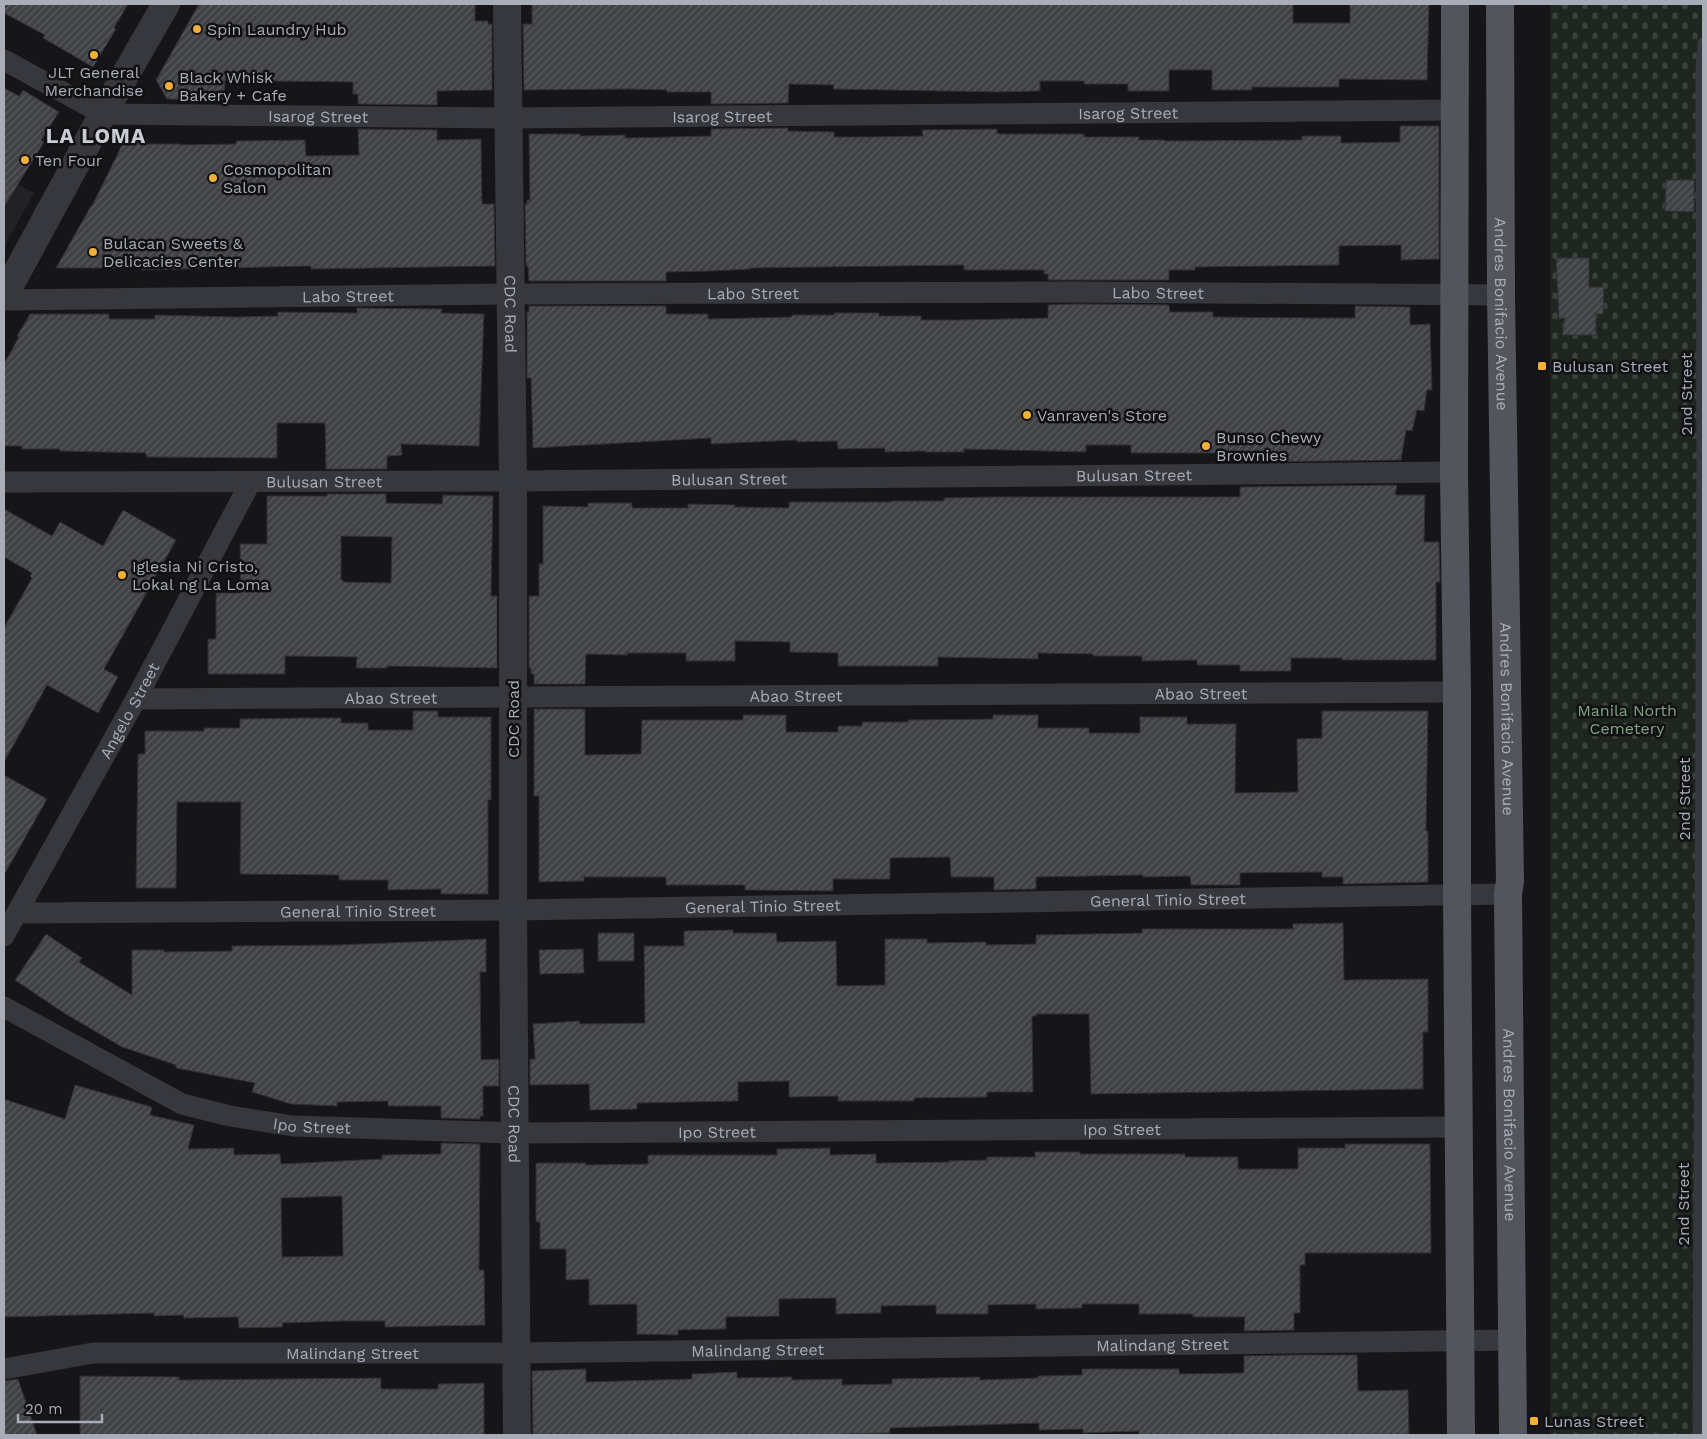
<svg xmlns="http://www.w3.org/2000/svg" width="1707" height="1439" viewBox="0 0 1707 1439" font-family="'Work Sans',sans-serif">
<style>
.built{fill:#222225}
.cemetery{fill:url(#cemetery-stones)}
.building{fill:url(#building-hatch);stroke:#303034;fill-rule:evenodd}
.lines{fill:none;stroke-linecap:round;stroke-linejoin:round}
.service{stroke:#37383d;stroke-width:11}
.minor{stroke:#37383d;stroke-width:21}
.tertiary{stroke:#37383d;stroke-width:28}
.primary{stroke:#53555c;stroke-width:28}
.poi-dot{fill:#f2b134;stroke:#111113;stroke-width:2}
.labels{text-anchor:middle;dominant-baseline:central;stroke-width:5;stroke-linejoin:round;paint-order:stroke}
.poi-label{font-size:16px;fill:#a8adb8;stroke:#111113;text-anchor:start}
.street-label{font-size:16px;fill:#a8adb8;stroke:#111113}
.park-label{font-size:16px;fill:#7fa381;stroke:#111113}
.district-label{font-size:21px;font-weight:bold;letter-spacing:1px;fill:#c9ccd4;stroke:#111113}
</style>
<defs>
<pattern id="cemetery-stones" width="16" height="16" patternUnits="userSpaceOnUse" patternTransform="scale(1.25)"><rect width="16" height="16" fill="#1e261f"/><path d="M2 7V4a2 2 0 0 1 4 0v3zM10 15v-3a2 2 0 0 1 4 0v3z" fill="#3c433d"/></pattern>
<pattern id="building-hatch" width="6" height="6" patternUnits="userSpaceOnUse" patternTransform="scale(1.25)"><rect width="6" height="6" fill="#404145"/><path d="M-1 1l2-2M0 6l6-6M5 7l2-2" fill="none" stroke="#595a5e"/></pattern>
</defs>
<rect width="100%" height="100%" fill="#161618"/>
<path class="built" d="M 4,176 L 34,193 L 4,247 Z"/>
<path class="cemetery" d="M 1550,4 L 1703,4 L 1703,1435 L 1550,1435 Z"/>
<path class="building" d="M 4,4 L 128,4 L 114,28 L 116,29 L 93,67 L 43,38 L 45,35 L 4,13 Z
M 199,4 L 475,4 L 475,21 L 488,21 L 488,24 L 492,24 L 492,90 L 437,91 L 437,105 L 358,104 L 358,94 L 353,94 L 353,82 L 271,81 L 271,79 L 225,80 L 224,100 L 167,99 L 156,80 Z
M 532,4 L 1293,4 L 1293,23 L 1350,23 L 1350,4 L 1429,4 L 1427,80 L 1339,79 L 1339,87 L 1252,87 L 1252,90 L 1212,90 L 1212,70 L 1169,70 L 1169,91 L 1128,91 L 1128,84 L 1084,84 L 1084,81 L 1040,81 L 1040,91 L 997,92 L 833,89 L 834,85 L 789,84 L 788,103 L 711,104 L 711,92 L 667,92 L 667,90 L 628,89 L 524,90 L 523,24 L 532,24 Z
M 4,88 L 19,96 L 23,90 L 59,112 L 41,140 L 44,142 L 4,207 Z
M 1400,126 L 1439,126 L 1439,259 L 1401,260 L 1401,245 L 1339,246 L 1339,265 L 1195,267 L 1195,270 L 1169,270 L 1169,280 L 1048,280 L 1048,274 L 1044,274 L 1044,270 L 964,270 L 964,265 L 751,268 L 751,269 L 710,271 L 666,272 L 666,281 L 529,281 L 528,266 L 526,266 L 525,204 L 527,204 L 527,200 L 530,200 L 529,134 L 580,134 L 580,136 L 625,135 L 625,138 L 670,137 L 711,136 L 711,129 L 788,128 L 788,131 L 834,132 L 834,137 L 873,137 L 923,136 L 922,130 L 997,129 L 997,133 L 1001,134 L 1084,134 L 1084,137 L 1139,137 L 1139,140 L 1165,140 L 1165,141 L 1302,140 L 1302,136 L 1341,136 L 1341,143 L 1400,142 Z
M 358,129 L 437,130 L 437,140 L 481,139 L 482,204 L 494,204 L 495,266 L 311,269 L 311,266 L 142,270 L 142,268 L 56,268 L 91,206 L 92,206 L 125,139 L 147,139 L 147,144 L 180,144 L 180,145 L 236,144 L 236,141 L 305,140 L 306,156 L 359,155 Z
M 1666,180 L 1694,180 L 1694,212 L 1665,211 Z
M 1556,258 L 1589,258 L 1589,287 L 1604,287 L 1603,314 L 1596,314 L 1596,335 L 1562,335 L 1565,318 L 1559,319 Z
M 1076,304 L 1169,305 L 1170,312 L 1213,312 L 1213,317 L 1316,318 L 1355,318 L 1355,306 L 1410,307 L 1410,325 L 1430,324 L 1432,390 L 1427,390 L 1424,411 L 1417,410 L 1412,431 L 1406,430 L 1401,460 L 1240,462 L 1240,453 L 1131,453 L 1131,445 L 1086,445 L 1086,452 L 964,449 L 964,452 L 925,452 L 925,451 L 885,452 L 885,448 L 838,449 L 837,441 L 797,442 L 797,440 L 711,444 L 711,438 L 533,448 L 531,378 L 527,378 L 527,312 L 529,312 L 529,306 L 666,306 L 666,314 L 708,314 L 708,319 L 792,317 L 792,315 L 834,315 L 834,313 L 879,313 L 879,316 L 921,316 L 921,320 L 958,320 L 1048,318 L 1048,305 Z
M 357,308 L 442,309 L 441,313 L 484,314 L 479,446 L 401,444 L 402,455 L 387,456 L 387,469 L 326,469 L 325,423 L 277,423 L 277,458 L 146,457 L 146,453 L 60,451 L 60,449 L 22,449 L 22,446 L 4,446 L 4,364 L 19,337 L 17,336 L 30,314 L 109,314 L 109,319 L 155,319 L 155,315 L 235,317 L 278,316 L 278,312 L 357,313 Z
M 1397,485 L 1395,495 L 1425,495 L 1424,542 L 1439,542 L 1440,582 L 1436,582 L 1436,660 L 1342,660 L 1342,658 L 1291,658 L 1291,671 L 1240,671 L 1240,665 L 1197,665 L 1197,660 L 1142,661 L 1142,656 L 1093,656 L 1093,654 L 1038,653 L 1038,659 L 938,657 L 938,666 L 838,666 L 838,653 L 790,652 L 790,642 L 735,641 L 735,661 L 686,661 L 686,653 L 627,653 L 627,655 L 586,654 L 585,684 L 534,684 L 534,674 L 531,674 L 531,668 L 529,668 L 529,596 L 539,596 L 539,564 L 543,564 L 543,506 L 588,507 L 588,503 L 632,503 L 632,508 L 688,508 L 688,504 L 735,505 L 735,507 L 789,508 L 789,502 L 892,502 L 892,501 L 944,501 L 944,498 L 993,497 L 1240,497 L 1240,487 Z
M 327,494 L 386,494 L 386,503 L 442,504 L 443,495 L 493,496 L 491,596 L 497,596 L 497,668 L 387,666 L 387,668 L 356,668 L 357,657 L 285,656 L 285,674 L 208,674 L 208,639 L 216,639 L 216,593 L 241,593 L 240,544 L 267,544 L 267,496 L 327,496 ZM 341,536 L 392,537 L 391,583 L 343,582 L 343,580 L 341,580 Z
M 4,509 L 52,536 L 60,522 L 103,546 L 123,510 L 176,540 L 104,669 L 118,677 L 98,713 L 47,685 L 4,762 L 4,628 L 32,578 L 30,576 L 32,573 L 4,557 Z
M 534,709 L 585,709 L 585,755 L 641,754 L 642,720 L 743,720 L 743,715 L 786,715 L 786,732 L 838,732 L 838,726 L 862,726 L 862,722 L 908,722 L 908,720 L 993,719 L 993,715 L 1038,715 L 1038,728 L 1089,728 L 1089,733 L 1140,733 L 1140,717 L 1187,717 L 1187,724 L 1236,724 L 1235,793 L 1298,792 L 1297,739 L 1322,738 L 1322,711 L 1428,711 L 1426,831 L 1428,831 L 1428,882 L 1343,884 L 1343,877 L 1322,877 L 1322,872 L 1240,873 L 1240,885 L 1191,885 L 1190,876 L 1143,877 L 1143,875 L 1036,877 L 1036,889 L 994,890 L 994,877 L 951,877 L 950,857 L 890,858 L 890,879 L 833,879 L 833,891 L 745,890 L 745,885 L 666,885 L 666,877 L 584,877 L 584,881 L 539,882 L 539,796 L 534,796 Z
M 413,711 L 438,711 L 438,717 L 491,717 L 491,800 L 488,800 L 488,894 L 441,894 L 441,889 L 388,890 L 388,880 L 339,880 L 339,875 L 240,874 L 241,802 L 177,802 L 176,888 L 136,888 L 138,754 L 145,754 L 145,731 L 204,731 L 204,728 L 240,728 L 240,719 L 302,718 L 341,718 L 341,723 L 368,723 L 368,730 L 413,730 Z
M 4,775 L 47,799 L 4,875 Z
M 1343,923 L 1344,980 L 1428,979 L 1428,1032 L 1423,1032 L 1423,1089 L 1091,1094 L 1089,1014 L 1036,1014 L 1036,1016 L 1032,1016 L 1033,1092 L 987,1092 L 987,1097 L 914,1098 L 914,1101 L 838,1101 L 838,1096 L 789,1097 L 789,1081 L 738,1082 L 738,1101 L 637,1103 L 637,1109 L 590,1110 L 589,1084 L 530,1085 L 530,1059 L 535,1059 L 533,1024 L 579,1021 L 580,1024 L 645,1023 L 644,946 L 684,946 L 684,931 L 733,930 L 733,933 L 776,933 L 777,942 L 836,941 L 837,986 L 885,985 L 885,939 L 927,939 L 927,943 L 986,942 L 986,945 L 1036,944 L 1036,935 L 1142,933 L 1142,929 L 1293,929 L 1293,924 Z
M 598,933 L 634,933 L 634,961 L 598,961 Z
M 46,934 L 82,958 L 79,962 L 132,995 L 132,950 L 164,950 L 164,952 L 232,951 L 232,946 L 338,945 L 486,939 L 486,972 L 480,972 L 481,1060 L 499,1059 L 499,1086 L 483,1086 L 483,1116 L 480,1116 L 480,1119 L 441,1118 L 441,1106 L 388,1106 L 388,1101 L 337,1102 L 337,1106 L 291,1104 L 252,1092 L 255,1083 L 176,1068 L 176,1065 L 122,1047 L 64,1013 L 15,980 Z
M 583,949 L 584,973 L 540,974 L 539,950 Z
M 75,1085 L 152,1107 L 150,1115 L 194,1125 L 188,1149 L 234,1148 L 234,1155 L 280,1154 L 281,1164 L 382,1159 L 382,1155 L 441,1154 L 441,1143 L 480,1144 L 479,1270 L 484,1270 L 485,1325 L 385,1327 L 385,1321 L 342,1321 L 282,1323 L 283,1327 L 239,1328 L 238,1317 L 184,1318 L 183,1315 L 154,1316 L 154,1313 L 4,1317 L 4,1099 L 65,1119 ZM 342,1196 L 343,1256 L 282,1257 L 281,1198 Z
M 1345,1144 L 1430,1144 L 1431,1253 L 1305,1253 L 1305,1265 L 1300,1265 L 1300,1313 L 1294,1313 L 1294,1330 L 1244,1331 L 1245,1317 L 1193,1317 L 1193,1314 L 1139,1314 L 1139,1304 L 1082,1304 L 1082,1308 L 1036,1309 L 1036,1304 L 988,1305 L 988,1314 L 936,1314 L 936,1305 L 881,1306 L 881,1313 L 836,1314 L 836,1298 L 779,1299 L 779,1316 L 726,1317 L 726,1329 L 678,1330 L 678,1335 L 637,1334 L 637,1304 L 589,1305 L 589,1279 L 566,1280 L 566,1249 L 540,1249 L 540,1222 L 536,1222 L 536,1163 L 586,1163 L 586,1165 L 648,1164 L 648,1155 L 777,1155 L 777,1149 L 830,1148 L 830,1155 L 876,1154 L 876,1163 L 949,1162 L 949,1161 L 987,1160 L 987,1157 L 1035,1157 L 1035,1152 L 1080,1152 L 1080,1154 L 1185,1154 L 1185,1157 L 1238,1157 L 1238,1169 L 1298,1169 L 1298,1148 L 1345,1148 Z
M 1294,1355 L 1357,1355 L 1358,1391 L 1408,1390 L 1409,1435 L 1139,1435 L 1139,1431 L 1083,1433 L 1083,1429 L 1039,1430 L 1039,1423 L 890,1428 L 890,1433 L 843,1434 L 843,1435 L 533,1435 L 532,1371 L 586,1369 L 586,1382 L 692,1379 L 692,1374 L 737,1372 L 737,1378 L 792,1377 L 792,1380 L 842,1379 L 842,1385 L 892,1384 L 892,1379 L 980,1377 L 980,1380 L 1038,1378 L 1038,1376 L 1082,1375 L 1082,1369 L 1179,1369 L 1179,1374 L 1244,1373 L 1244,1356 Z
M 80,1376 L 179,1377 L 179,1380 L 381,1378 L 381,1389 L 438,1389 L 438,1384 L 484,1383 L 484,1435 L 80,1435 Z
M 18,1379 L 37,1435 L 4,1435 L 4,1381 Z"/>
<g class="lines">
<path class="service" d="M 1698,1435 L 1702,464 L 1701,71 L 1703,43"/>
<g class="minor">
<path id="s1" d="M 4,60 L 103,114 L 508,118 L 1455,110"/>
<path id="s2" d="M 4,300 L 510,294 L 1076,292 L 1501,295"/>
<path id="s3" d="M 4,482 L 513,481 L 1454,472"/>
<path id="s4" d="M 136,699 L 1457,692"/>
<path id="s5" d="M 17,913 L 513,910 L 1508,894"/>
<path id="s6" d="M 4,936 L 136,699 L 250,483"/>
<path id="s7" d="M 4,1007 L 182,1104 L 230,1116 L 293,1126 L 514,1133 L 1458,1127"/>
<path id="s8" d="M 4,1369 L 93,1353 L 517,1353 L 1513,1340"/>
</g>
<g class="tertiary">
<path id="s9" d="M 507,4 L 513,481 L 513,910 L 517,1435"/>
<path d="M 4,296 L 103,114 L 166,4"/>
</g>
<g class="primary">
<path d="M 1455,4 L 1454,472 L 1457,692 L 1457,894 L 1461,1435"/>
<path id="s10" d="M 1500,4 L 1501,295 L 1510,881 L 1508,894 L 1513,1435"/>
</g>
</g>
<g class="poi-dot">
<circle cx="197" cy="29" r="5"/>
<circle cx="94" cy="55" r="5"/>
<circle cx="169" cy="86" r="5"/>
<circle cx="25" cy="160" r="5"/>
<circle cx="213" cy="178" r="5"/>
<circle cx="93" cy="252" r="5"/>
<rect x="1537" y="361" width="10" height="10" rx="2.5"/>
<circle cx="1027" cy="415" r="5"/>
<circle cx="1206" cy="446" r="5"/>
<circle cx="122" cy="575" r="5"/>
<rect x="1529" y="1416" width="10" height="10" rx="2.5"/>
</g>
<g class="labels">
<g class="poi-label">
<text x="207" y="29">Spin Laundry Hub</text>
<text x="94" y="72" text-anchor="middle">JLT General<tspan x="94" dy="18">Merchandise</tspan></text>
<text x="179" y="77">Black Whisk<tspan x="179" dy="18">Bakery + Cafe</tspan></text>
<text x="35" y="160">Ten Four</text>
<text x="223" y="169">Cosmopolitan<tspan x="223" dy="18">Salon</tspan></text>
<text x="103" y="243">Bulacan Sweets &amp;<tspan x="103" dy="18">Delicacies Center</tspan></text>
<text x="1552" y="366">Bulusan Street</text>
<text x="1037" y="415">Vanraven's Store</text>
<text x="1216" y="437">Bunso Chewy<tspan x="1216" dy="18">Brownies</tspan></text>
<text x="132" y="566">Iglesia Ni Cristo,<tspan x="132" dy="18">Lokal ng La Loma</tspan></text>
<text x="1544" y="1421">Lunas Street</text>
</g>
<g class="street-label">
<text stroke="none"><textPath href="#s1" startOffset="1138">Isarog Street</textPath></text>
<text stroke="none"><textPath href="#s1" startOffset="328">Isarog Street</textPath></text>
<text stroke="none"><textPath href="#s1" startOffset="732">Isarog Street</textPath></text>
<text stroke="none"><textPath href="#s2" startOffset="749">Labo Street</textPath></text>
<text stroke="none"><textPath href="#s2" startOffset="1154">Labo Street</textPath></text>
<text stroke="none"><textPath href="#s2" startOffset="344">Labo Street</textPath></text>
<text stroke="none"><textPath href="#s9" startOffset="310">CDC Road</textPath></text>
<text stroke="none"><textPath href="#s10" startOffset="310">Andres Bonifacio Avenue</textPath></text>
<text transform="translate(1686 394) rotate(-90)">2nd Street</text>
<text stroke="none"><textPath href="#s3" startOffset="1130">Bulusan Street</textPath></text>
<text stroke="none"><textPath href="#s3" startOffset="725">Bulusan Street</textPath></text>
<text stroke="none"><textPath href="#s3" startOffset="320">Bulusan Street</textPath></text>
<text stroke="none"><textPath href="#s4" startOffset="1065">Abao Street</textPath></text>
<text stroke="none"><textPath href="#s4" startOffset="660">Abao Street</textPath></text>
<text stroke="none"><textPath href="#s4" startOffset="255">Abao Street</textPath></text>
<text stroke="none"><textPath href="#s6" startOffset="258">Angelo Street</textPath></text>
<text transform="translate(513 719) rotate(-90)">CDC Road</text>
<text stroke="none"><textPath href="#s10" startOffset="715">Andres Bonifacio Avenue</textPath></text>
<text transform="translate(1684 799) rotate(-90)">2nd Street</text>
<text stroke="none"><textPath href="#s5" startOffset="1151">General Tinio Street</textPath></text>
<text stroke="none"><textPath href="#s5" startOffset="746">General Tinio Street</textPath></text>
<text stroke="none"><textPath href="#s5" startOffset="341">General Tinio Street</textPath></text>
<text stroke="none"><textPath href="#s9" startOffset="1120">CDC Road</textPath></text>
<text stroke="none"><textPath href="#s10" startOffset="1121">Andres Bonifacio Avenue</textPath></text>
<text stroke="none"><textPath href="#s7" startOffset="335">Ipo Street</textPath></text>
<text stroke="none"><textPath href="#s7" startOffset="1145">Ipo Street</textPath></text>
<text stroke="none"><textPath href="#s7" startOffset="740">Ipo Street</textPath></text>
<text transform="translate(1683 1204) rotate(-90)">2nd Street</text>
<text stroke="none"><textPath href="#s8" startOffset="1160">Malindang Street</textPath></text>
<text stroke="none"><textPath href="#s8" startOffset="755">Malindang Street</textPath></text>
<text stroke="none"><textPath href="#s8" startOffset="350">Malindang Street</textPath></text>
</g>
<g class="park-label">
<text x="1627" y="710">Manila North<tspan x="1627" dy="18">Cemetery</tspan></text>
</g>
<g class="district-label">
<text x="96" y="135">LA LOMA</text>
</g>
</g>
<rect width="1707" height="1439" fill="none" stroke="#a8adb8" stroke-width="10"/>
<path d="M18 1414v8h84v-8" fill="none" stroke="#a8adb8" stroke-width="2.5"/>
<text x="25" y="1414" font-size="15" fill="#a8adb8" stroke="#111113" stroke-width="4" paint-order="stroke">20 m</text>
</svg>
